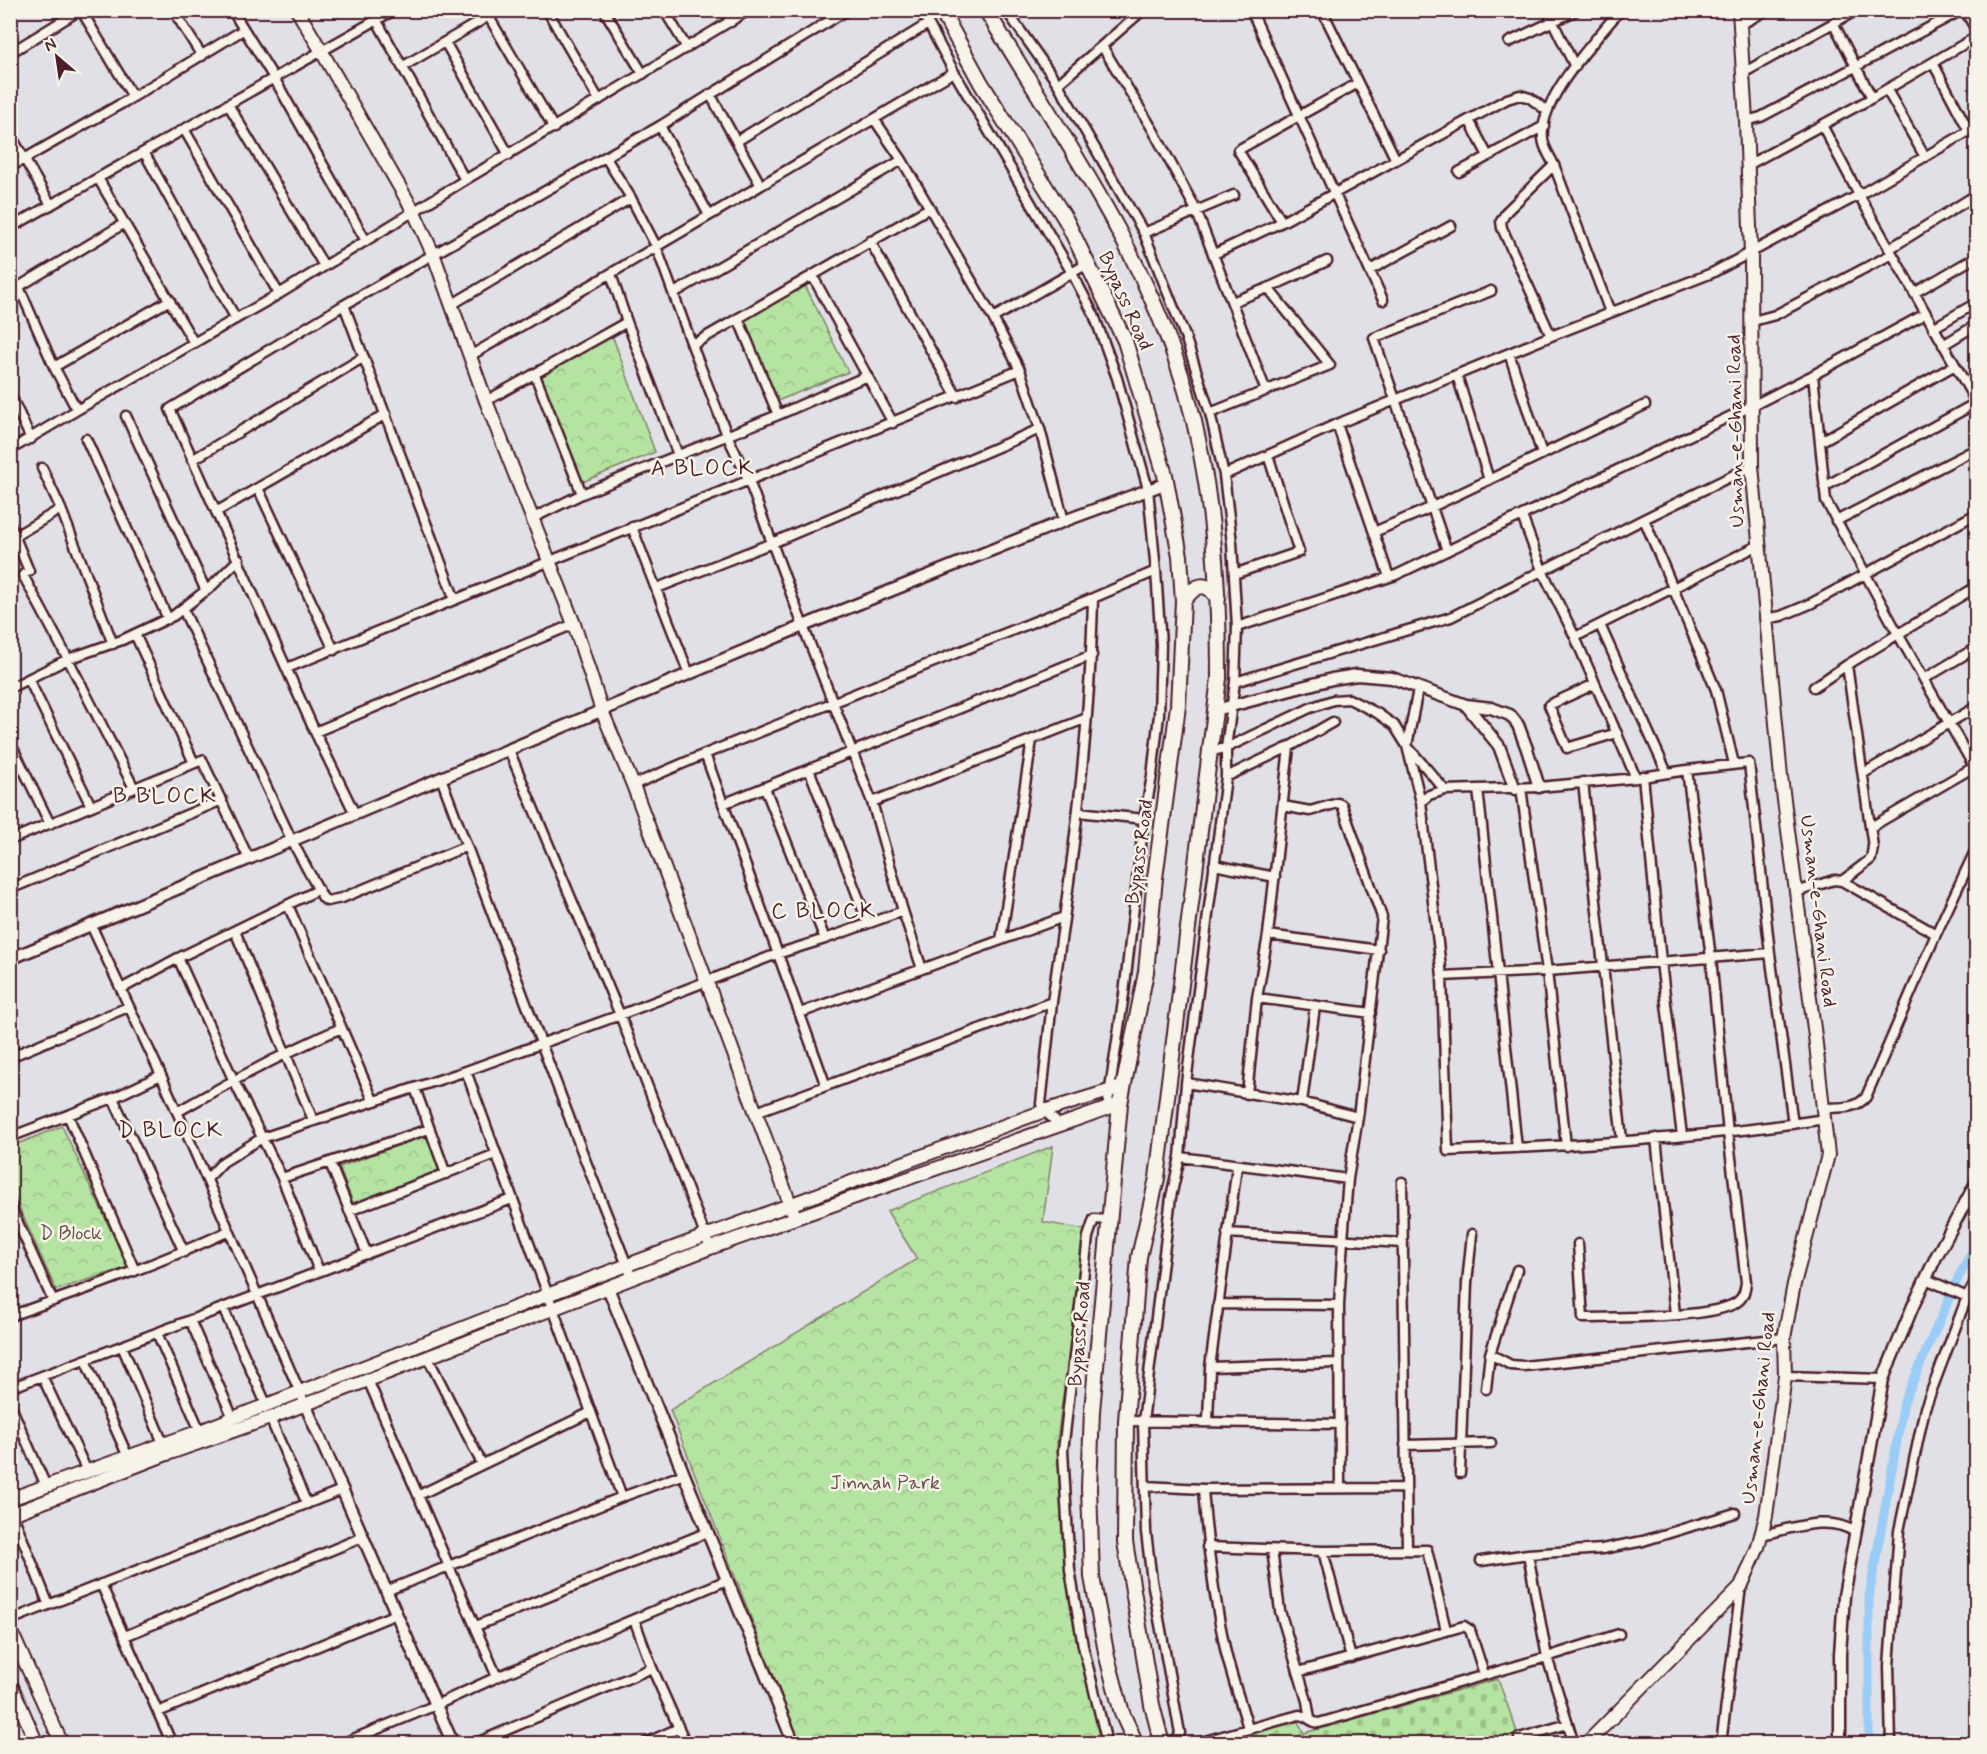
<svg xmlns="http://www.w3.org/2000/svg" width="1987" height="1754" viewBox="0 0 1987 1754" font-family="Mynerve,sans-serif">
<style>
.forest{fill:url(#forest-crowns);stroke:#808166;stroke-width:1.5}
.cemetery{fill:url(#cemetery-stones);stroke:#808166;stroke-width:1.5}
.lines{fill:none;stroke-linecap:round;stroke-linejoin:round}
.canal{stroke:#99ccf6;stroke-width:9}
.minor-casing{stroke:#4a1f2b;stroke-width:13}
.tertiary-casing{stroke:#4a1f2b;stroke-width:15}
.secondary-casing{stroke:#4a1f2b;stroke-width:16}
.primary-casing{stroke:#4a1f2b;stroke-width:18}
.minor{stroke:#f7f3e8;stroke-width:8}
.tertiary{stroke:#f7f3e8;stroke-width:10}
.secondary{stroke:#f7f3e8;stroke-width:12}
.primary{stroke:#f7f3e8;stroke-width:14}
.labels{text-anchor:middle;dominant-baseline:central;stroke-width:5;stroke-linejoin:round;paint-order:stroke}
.street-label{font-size:20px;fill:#4a1f2b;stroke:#f7f3e8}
.park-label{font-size:20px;fill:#655048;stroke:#f7f3e8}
.quarter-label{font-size:22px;letter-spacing:1.5px;fill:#4a1f2b;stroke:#f7f3e8}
</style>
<defs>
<pattern id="forest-crowns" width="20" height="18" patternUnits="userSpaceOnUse" patternTransform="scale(1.5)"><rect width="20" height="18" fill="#b5e3a1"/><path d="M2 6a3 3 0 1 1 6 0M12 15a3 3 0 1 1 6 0" fill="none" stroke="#9dc28b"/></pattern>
<pattern id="cemetery-stones" width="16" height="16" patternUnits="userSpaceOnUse" patternTransform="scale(1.5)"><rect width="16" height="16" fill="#b5e3a1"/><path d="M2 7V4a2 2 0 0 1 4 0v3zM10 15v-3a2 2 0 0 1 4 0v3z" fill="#9dc28b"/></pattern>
</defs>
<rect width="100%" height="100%" fill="#e0e0e6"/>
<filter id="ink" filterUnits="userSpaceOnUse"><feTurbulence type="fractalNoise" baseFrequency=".0167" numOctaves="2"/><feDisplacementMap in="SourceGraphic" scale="12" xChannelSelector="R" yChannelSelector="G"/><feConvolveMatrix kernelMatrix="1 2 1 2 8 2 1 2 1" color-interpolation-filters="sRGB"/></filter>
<g filter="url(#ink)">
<path class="forest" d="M 803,281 L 848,372 L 770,404 L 735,320 Z
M 612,335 L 655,452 L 580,483 L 535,375 Z
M 62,1126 L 128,1267 L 56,1290 L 11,1189 L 10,1147 Z
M 426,1135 L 439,1170 L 353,1203 L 339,1167 Z
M 1053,1146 L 1043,1222 L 1085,1230 L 1057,1441 L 1062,1534 L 1083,1646 L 1081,1653 L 1101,1743 L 800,1743 L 670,1410 L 917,1259 L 887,1211 Z"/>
<path class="cemetery" d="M 1498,1679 L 1521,1743 L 1221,1744 L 1297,1720 L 1304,1733 Z"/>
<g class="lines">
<path class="canal" d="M 1869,1744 L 1869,1597 L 1904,1402 L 1958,1278 L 1976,1244"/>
<g class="minor-casing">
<path id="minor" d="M 81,10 L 133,97
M 173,10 L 202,56
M 232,10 L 274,78 L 366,241
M 547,10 L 599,100
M 604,10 L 643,74
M 664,10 L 687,48
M 724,10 L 731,22
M 921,10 L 954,72 L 1072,273 L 1094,315 L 1117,378 L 1148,489 L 1156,571 L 1161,645 L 1159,715 L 1152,776 L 1144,819 L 1124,994 L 1107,1109
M 1006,10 L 1058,84 L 1144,233 L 1185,336 L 1210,413 L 1224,475 L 1232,543 L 1237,627 L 1235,682 L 1226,748 L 1226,777 L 1186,1083 L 1180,1157 L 1171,1197 L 1143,1422 L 1146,1532 L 1152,1581 L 1180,1733 L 1176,1744
M 1251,10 L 1383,300
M 1322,10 L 1396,160
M 1547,10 L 1575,67
M 1965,10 L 1976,30
M 489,17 L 554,128
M 377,21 L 465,180
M 1834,24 L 1872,98
M 1740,25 L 1767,10
M 445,42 L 509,155
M 1509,42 L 1577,10
M 1102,46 L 1153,130 L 1196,210 L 1266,391
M 10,53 L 80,10
M 1933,63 L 1969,131
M 402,67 L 499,10
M 1743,73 L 1857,10
M 1058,84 L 1143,10
M 1887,90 L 1925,157
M 710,94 L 760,184
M 228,104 L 324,266
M 874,119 L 902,160 L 993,318 L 1020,370 L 1040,429 L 1064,521
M 1469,120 L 1488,156
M 1746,121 L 1761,117 L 1962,10
M 1822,125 L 1859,195 L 1976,402
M 660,126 L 709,215
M 184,129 L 279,294
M 10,134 L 51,205
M 737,141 L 928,24
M 144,152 L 236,319
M 606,158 L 631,198 L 656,246 L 692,345 L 727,435 L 749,481 L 803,626 L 872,802 L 903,911 L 922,969 L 800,1013
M 1748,165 L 1872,98 L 1976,37
M 10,167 L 133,97 L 243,30
M 1459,172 L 1544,126
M 98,178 L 194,343
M 1282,222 L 1238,150 L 1358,83
M 10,228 L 394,10
M 1144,233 L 1234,195
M 870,241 L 957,397
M 1889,249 L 1976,195
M 1214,254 L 1282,222 L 1507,99 L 1520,95 L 1530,98 L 1546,110
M 1370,270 L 1451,226
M 611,274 L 627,322 L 678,455
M 812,275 L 893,423
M 19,287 L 54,367 L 77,410
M 10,292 L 125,223
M 674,293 L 902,160
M 1914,293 L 1976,257
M 1232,302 L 1268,288 L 1327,261
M 344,305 L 455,600
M 451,305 L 631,198
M 1610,312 L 1554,165 C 1551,158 1546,151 1544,144 C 1533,103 1596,41 1620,10
M 738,318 L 778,415
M 993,318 L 1087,264
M 1753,321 L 1775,315 L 1892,254
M 1933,328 L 1976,303
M 1551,336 L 1502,228 L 1501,221 L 1507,211 L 1554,165
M 692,345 L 929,208
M 1943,345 L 1976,325
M 1509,353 L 1542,454
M 470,356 L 954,72
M 54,367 L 170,300
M 535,375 L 582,494
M 1457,375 L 1489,480
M 1813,375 L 1826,501 L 1898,634 L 1976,770
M 10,394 L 31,439
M 486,401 L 627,322
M 1210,413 L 1330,365 L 1268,288
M 126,416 L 206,591
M 1337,424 L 1389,577
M 86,439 L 168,619
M 1820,442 L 1955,365
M 10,450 L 77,410 L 279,294 L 465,180 L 749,10
M 192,460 L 364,357
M 42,468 L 61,509
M 1224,475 L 1337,424 L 1551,336 L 1712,273 L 1859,195 L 1976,127
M 1824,487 L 1976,403
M 258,488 L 334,650
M 216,512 L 386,414
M 1522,516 L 1542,570 L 1575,637 L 1636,778
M 531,519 L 582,494 L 778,415 L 867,376
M 1644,519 L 1716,690 L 1734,764
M 1836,521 L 1976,449
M 10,525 L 29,571 L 23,575 L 68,659 L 134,788
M 632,527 L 689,674
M 1374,532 L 1430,508 L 1645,405
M 15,536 L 61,509 L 113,644
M 1447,551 L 1374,338 L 1491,291
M 1234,574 L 1299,552 L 1268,455
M 657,588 L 772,543 L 1040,429
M 183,609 L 292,841 L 323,898 L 327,901 L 342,898 L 467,846
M 1765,619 L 1781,616 L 1810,604 L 1976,514
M 1600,625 L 1667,773
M 1237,627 L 1396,575 L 1752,406 L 1813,375 L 1925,314
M 135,634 L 194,763
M 1575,637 L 1759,545
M 287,668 L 1020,370
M 1924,679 L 1976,648
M 29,680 L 91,806
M 1235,682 L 1451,617 L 1644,519 L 1752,466
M 1595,684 L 1549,705 L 1567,748 L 1617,733
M 1814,687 L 1847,665 L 1976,587
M 10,688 L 68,659 L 122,640 L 173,616 L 213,585 L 239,559
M 1418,689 L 1407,746 L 1421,802
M 315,732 L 574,624
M 10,742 L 50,824
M 509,750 L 620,1015 L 710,1248
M 1211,751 L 1226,748 L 1310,708 L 1333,700 L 1349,699 L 1377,713 L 1394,725 L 1407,746 L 1445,790
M 705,754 L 826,1086
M 809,769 L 868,923
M 1864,773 L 1976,707
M 1643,776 L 1661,962 L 1682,1136
M 1226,777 L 1289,747 L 1333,722
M 441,778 L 586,1162 L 632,1278
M 1583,782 L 1622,1140
M 633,785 L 705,754 L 1093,598
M 765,788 L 825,939
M 1521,788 L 1547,971 L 1566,1146
M 1478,789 L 1517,1148
M 872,802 L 1087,718
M 723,804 L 1092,655
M 1283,806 L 1310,811 L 1338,803 L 1342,805 L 1382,917 L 1358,1117 L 1348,1179 L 1343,1240 L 1339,1305 L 1340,1488
M 1078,812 L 1144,819
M 355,814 L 315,732 L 170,409 L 344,305 L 660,126 L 847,10
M 1871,827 L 1974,767
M 10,840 L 202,760 L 249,859
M 1214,865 L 1275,877
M 1842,881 L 1871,859 L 1873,847 L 1847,665
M 10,889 L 222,800
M 1796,892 L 1834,880 L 1842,881 L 1936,934
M 288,905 L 373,1100
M 91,925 L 161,1075 L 305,1404
M 235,931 L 313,1120
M 1268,935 L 1379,950
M 1001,940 L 1032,740
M 178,958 L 233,1079 L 282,1178 L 319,1271
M 922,969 L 1064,917
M 1442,976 L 1547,971 L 1770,953
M 121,989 L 178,958 L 318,890
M 1257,998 L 1371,1013
M 1052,1002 L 1041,1104 L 1044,1111 L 1060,1125
M 10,1057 L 128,1007
M 466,1071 L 622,1497
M 1186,1083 L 1302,1102 L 1358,1117
M 415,1088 L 446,1174
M 1247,1094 L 1257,998 L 1268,935 L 1289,747
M 113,1098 L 184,1252
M 1302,1102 L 1315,1007
M 1823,1108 C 1839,1107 1855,1110 1866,1097 L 1936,934 L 1976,849
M 177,1112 C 231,1081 284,1053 341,1028
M 756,1112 L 1052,1002 C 1072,868 1090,734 1093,598 L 1156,571
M 68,1115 L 135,1271
M 1793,1124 L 1770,953 L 1749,763 L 1687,770 L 1636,778 L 1539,787 L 1445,790 L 1429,795 L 1421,802 L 1442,976 L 1448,1151 C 1574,1146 1700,1138 1825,1119
M 10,1137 L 113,1098 L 161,1075
M 1656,1138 L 1675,1314
M 1180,1157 L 1348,1179
M 330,1163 L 367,1254
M 282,1178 L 429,1129
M 207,1179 L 223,1162 L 262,1138 L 466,1071 L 620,1015 L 777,954 L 825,939 L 903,911
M 1402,1182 L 1407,1549
M 10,1205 L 53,1301
M 349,1211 L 496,1154
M 1227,1233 L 1403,1243
M 1578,1244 L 1583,1318 C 1615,1317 1713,1319 1737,1302 C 1744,1297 1745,1290 1746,1282 L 1728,1133 L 1711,958 L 1687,770
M 1926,1279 L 1967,1297
M 1218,1304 L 1339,1305
M 223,1308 L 267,1406
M 10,1316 C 84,1290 158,1264 229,1231
M 190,1320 L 233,1418
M 157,1333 L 200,1431
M 122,1346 L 165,1448
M 1490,1354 L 1511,1365 L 1524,1366 L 1784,1338
M 428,1358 L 482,1464
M 85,1360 L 128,1457
M 1210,1367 L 1339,1363
M 42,1376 L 87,1471
M 1785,1376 L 1883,1379
M 368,1380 L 497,1677
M 10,1388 L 512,1199
M 1486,1389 L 1490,1354 L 1517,1270
M 10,1404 L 46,1486
M 270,1418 L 307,1504
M 1126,1421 L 1340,1424
M 1208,1422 L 1210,1367 L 1237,1166
M 1405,1445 L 1491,1443
M 1460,1473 L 1467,1283 L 1472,1234
M 1145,1486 L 1203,1489 L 1405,1488
M 1203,1489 C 1207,1544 1214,1599 1226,1653 C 1232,1678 1241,1703 1248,1728
M 419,1495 L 591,1412
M 13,1515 L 48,1603
M 1761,1535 C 1791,1529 1828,1514 1855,1532
M 1207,1547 L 1323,1551 L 1427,1550 L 1446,1630
M 1272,1550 L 1280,1611 L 1307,1701 L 1310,1719
M 1323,1551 L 1351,1658
M 1528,1554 L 1547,1657 L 1574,1744
M 1481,1561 L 1528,1554 L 1602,1549 L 1643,1541 L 1735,1513
M 101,1584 L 172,1744
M 386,1591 L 622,1497 L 684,1474
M 634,1619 L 652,1668 L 686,1744
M 10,1620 L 342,1490
M 476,1626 L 708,1532
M 125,1636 L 363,1537
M 1298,1672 L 1464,1626 L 1470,1630 L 1484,1674
M 158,1712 L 396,1614
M 1519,1738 L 1568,1724
M 341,1744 L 436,1705 L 497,1677 L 727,1580
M 474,1744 L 652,1668
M 644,1744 L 679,1728
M 1104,1744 L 1105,1735 L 1083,1646 L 1070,1570 L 1063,1451 L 1088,1237 L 1094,1219 L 1109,1220
M 1194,1744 L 1299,1715 C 1307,1715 1311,1723 1319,1723 L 1547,1657 L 1619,1634
M 1721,1744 L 1741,1587
M 1891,1744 L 1889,1666 L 1899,1531 L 1925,1408 L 1967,1297 L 1976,1280"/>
</g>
<g class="tertiary-casing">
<path id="tertiary" d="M 1466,705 L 1499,746 L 1515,789
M 1216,710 L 1332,679 L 1357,675 L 1392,678 L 1466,705 L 1491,708 L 1510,715 L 1518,725 L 1527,749 L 1539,787
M 10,959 L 803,626 L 1064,521 L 1167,483
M 608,1288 L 794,1744
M 305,1404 L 453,1744
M 1840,1744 L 1840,1654 L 1844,1596 L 1883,1379 L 1913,1306 L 1937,1255 L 1976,1183"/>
</g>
<g class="secondary-casing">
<path id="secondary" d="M 297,10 L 322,52 L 414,212 L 434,256 L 486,401 L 574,624 L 602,711 L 633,785 L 795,1217
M 10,1499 L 200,1431 L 547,1295 L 705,1236 L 1044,1111 L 1122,1087
M 10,1515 L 167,1454 L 270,1418 L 710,1248 L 1120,1104
M 10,1629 L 62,1744
M 10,1682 L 37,1744
M 1586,1744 L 1741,1587 L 1758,1547 L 1766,1516 L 1785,1376 L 1784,1338 L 1794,1284 L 1828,1155 L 1816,1044 L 1781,777 L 1752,466 L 1751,254 L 1746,121 L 1739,10"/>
</g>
<g class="primary-casing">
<path id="primary" d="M 941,10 L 981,83 L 1066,220 L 1125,341 L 1165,475 L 1180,556 L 1183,601 L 1178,706 L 1155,878 L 1146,972 L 1120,1104 L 1092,1411 L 1089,1488 L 1092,1577 L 1107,1657 L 1122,1713 L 1136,1744
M 986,10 C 1060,133 1145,252 1186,391 C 1213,484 1219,582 1219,678 L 1157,1178 L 1139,1257 L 1126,1421 L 1125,1542 L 1152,1705 L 1162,1744
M 1183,601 C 1195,585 1206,579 1218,599"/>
</g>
<use href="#minor" class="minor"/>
<use href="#tertiary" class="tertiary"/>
<use href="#secondary" class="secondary"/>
<use href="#primary" class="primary"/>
</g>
</g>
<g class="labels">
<g class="street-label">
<text transform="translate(1125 301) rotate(66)">Bypass Road</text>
<text transform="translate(1736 431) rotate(-91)">Usman-e-Ghani Road</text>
<text transform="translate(1140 852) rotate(-82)">Bypass Road</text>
<text transform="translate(1818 911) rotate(83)">Usman-e-Ghani Road</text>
<text transform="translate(1080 1334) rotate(-85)">Bypass Road</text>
<text transform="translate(1759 1408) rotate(-84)">Usman-e-Ghani Road</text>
</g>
<g class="park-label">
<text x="71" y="1233">D Block</text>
<text x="885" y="1483">Jinnah Park</text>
</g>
<g class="quarter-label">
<text x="703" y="469">A BLOCK</text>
<text x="165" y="797">B BLOCK</text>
<text x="824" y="912">C BLOCK</text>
<text x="171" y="1131">D BLOCK</text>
</g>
</g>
<rect width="1987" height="1754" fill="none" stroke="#f7f3e8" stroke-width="36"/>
<rect x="18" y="18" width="1951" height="1718" fill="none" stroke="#4a1f2b" stroke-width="2" filter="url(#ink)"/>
<g transform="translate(57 57) rotate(331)" stroke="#f7f3e8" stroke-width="4.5" paint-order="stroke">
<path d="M0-4.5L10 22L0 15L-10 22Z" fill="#4a1f2b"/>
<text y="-9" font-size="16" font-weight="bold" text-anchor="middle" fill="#4a1f2b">N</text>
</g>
</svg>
